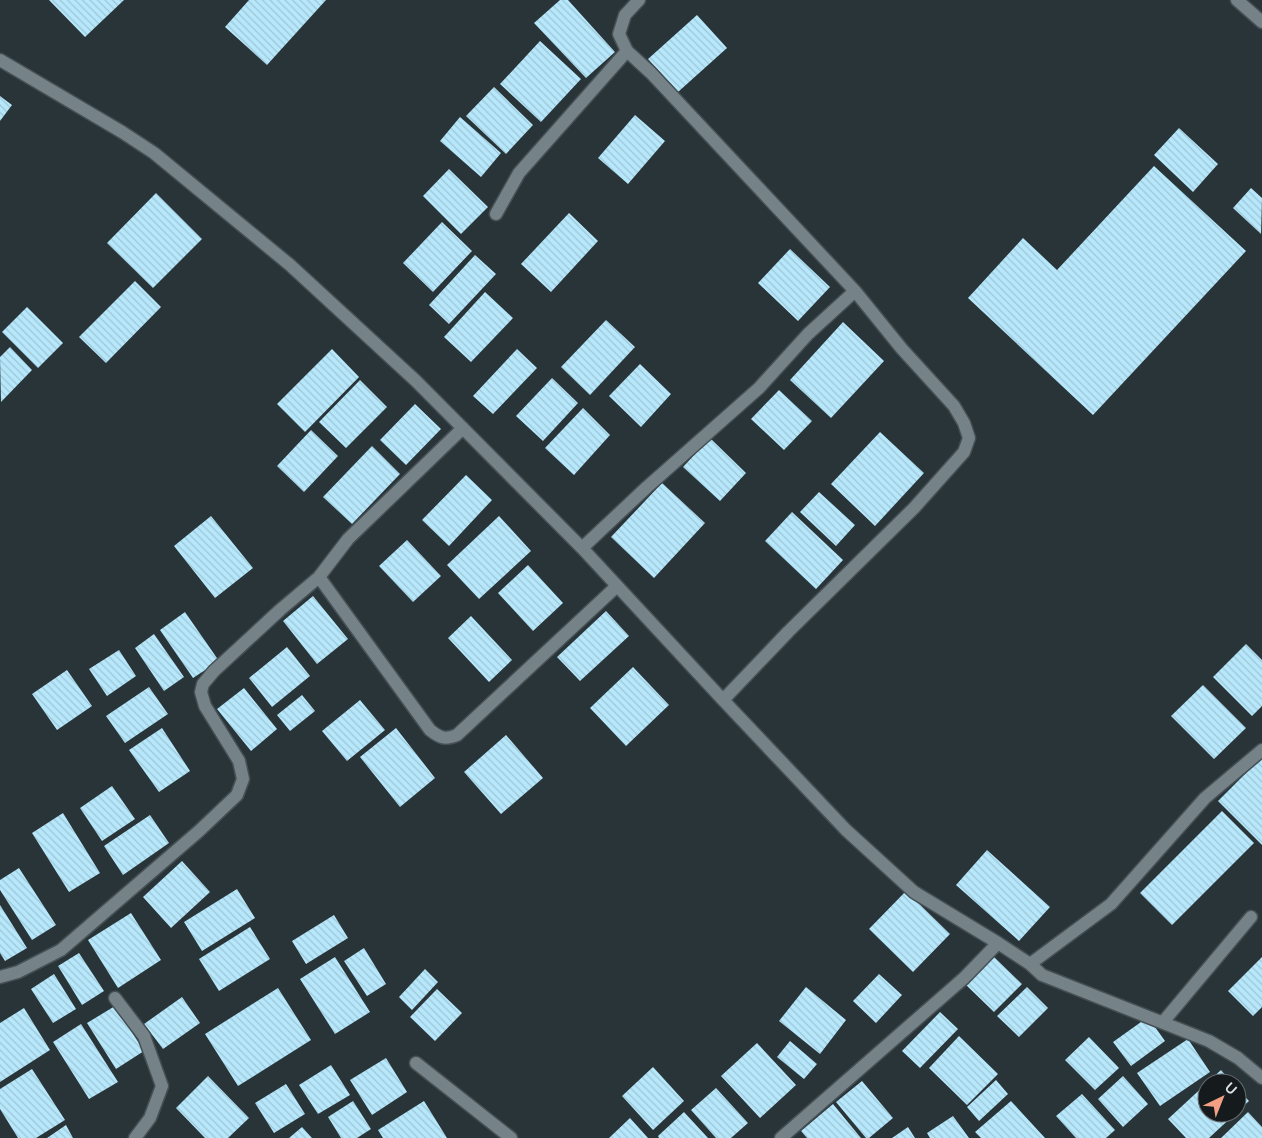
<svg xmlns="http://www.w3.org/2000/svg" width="1262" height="1138" viewBox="0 0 1262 1138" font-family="Mulish,sans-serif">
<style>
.building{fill:url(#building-back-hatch)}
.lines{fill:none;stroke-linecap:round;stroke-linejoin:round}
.lane-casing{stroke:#454f54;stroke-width:15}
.street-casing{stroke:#454f54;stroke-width:15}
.lane{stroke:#758288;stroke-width:12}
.street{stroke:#758288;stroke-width:12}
</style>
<defs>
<pattern id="building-back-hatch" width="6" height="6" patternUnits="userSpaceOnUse" patternTransform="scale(1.25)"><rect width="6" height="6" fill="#b6e7fb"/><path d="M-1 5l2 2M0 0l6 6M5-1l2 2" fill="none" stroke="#9fc6d7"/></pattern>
</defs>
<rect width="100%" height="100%" fill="#283438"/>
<path class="building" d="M 49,0 L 124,0 L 85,37 Z
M 249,0 L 326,0 L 267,65 L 225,27 Z
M 560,0 L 568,0 L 615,52 L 586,78 L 534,23 Z
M 697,15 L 727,48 L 678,92 L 648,59 Z
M 540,41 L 581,79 L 541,122 L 500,84 Z
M 494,87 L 533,125 L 506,154 L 466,116 Z
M 0,96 L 12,105 L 0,121 Z
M 635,115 L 665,141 L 628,184 L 598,158 Z
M 460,117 L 501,153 L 481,177 L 440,141 Z
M 1179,128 L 1218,164 L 1193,192 L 1154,155 Z
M 1154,166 L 1246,251 L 1093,415 L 968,298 L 1023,238 L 1057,270 Z
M 449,169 L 488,207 L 461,234 L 423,196 Z
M 1251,188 L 1262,198 L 1261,234 L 1233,208 Z
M 156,193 L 202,239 L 153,288 L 107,243 Z
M 569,213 L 598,241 L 551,292 L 521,264 Z
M 442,222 L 472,251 L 433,292 L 403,263 Z
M 790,249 L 830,287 L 798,321 L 758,283 Z
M 475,255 L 496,274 L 449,324 L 429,305 Z
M 135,281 L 161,307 L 106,363 L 79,337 Z
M 485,292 L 513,318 L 471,362 L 444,337 Z
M 27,307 L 63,343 L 38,368 L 2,332 Z
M 606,320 L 635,347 L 590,395 L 561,367 Z
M 843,322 L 884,361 L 831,418 L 790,380 Z
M 10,347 L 32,370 L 1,402 L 0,357 Z
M 332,349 L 359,377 L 305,432 L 277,404 Z
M 517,349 L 537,368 L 493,414 L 473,396 Z
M 640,364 L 671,394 L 641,427 L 609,396 Z
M 552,378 L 578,403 L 543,441 L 516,416 Z
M 360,380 L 387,407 L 346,448 L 319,422 Z
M 779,390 L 812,421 L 784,450 L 751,419 Z
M 415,404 L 441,429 L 406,465 L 380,440 Z
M 583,408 L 610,435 L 574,475 L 545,448 Z
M 311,430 L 338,456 L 304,492 L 277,466 Z
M 880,432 L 924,473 L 875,526 L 831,484 Z
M 710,438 L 746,473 L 720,501 L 683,467 Z
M 372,446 L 400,474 L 352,524 L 323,497 Z
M 466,475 L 492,500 L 449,546 L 422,520 Z
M 662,483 L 705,523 L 654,578 L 611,537 Z
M 819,492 L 855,525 L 836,546 L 800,512 Z
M 792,512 L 843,560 L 816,589 L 765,541 Z
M 211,516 L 253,568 L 215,598 L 174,546 Z
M 499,516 L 531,551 L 479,599 L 447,565 Z
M 407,540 L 441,576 L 413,602 L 379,566 Z
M 528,565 L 563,603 L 533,631 L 498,593 Z
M 313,596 L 348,639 L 317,664 L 283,621 Z
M 606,611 L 629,636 L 580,681 L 557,657 Z
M 185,612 L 219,661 L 193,678 L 160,630 Z
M 471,616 L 512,660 L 489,682 L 448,638 Z
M 154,634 L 184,677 L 164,691 L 135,648 Z
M 1246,644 L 1262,660 L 1262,706 L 1252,716 L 1213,677 Z
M 287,647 L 310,676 L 272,707 L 249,678 Z
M 119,650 L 136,676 L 107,696 L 89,669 Z
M 633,667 L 669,705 L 626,746 L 590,708 Z
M 67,670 L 92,706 L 57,730 L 32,694 Z
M 1203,685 L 1246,728 L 1214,759 L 1171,716 Z
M 149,687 L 168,714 L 125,743 L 106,716 Z
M 244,688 L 277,729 L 251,751 L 217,709 Z
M 302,695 L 315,711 L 290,731 L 277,715 Z
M 360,700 L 385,730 L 347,761 L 322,731 Z
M 162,728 L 190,771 L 159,792 L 129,750 Z
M 396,728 L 435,778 L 400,807 L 360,757 Z
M 506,735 L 543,778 L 501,814 L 464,772 Z
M 1261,758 L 1262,759 L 1262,845 L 1218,801 Z
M 112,786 L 135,819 L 102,841 L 80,808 Z
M 1222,811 L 1254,843 L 1172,925 L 1140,893 Z
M 63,813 L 100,873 L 69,892 L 32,833 Z
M 150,815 L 169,843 L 123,875 L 104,846 Z
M 987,850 L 1050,907 L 1019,941 L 956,885 Z
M 182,861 L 210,892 L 171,928 L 143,897 Z
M 19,868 L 56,925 L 32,940 L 0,890 L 0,880 Z
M 237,889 L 255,918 L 202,951 L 184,922 Z
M 906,891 L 950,934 L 913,972 L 869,929 Z
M 0,905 L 27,948 L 5,961 L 0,953 Z
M 131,913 L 161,960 L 118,988 L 88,940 Z
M 334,915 L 348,938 L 306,964 L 292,941 Z
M 250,927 L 270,959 L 219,991 L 199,959 Z
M 364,948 L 386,984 L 367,996 L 344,961 Z
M 79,953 L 104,991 L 82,1005 L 58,966 Z
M 993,956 L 1022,984 L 994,1012 L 965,984 Z
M 335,957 L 370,1012 L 335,1034 L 300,979 Z
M 1262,957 L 1262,1007 L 1253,1016 L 1228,991 Z
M 425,969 L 438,982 L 412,1010 L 399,997 Z
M 54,974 L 76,1009 L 53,1023 L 31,989 Z
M 879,974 L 902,995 L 876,1023 L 853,1001 Z
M 806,987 L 846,1020 L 820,1054 L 779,1021 Z
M 1027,987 L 1048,1008 L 1019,1037 L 997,1016 Z
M 278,988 L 311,1040 L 238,1086 L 205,1034 Z
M 437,989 L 462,1013 L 435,1041 L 410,1017 Z
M 182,997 L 200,1023 L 163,1049 L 144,1024 Z
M 115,1006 L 144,1051 L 116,1069 L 87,1023 Z
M 24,1008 L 50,1050 L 0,1082 L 0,1023 Z
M 940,1012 L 958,1029 L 920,1068 L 902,1051 Z
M 1148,1017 L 1165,1041 L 1131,1066 L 1113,1042 Z
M 81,1024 L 118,1082 L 89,1099 L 53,1042 Z
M 959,1036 L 998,1074 L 967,1105 L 929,1068 Z
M 1089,1037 L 1119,1068 L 1095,1090 L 1065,1060 Z
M 1188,1039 L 1210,1072 L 1160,1106 L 1137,1073 Z
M 790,1041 L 817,1064 L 804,1079 L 777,1057 Z
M 757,1043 L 796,1085 L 760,1118 L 721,1076 Z
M 386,1058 L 407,1092 L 372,1115 L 350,1080 Z
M 331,1065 L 350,1095 L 318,1114 L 299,1085 Z
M 653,1067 L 684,1101 L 653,1130 L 622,1096 Z
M 32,1069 L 65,1120 L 36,1138 L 18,1138 L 0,1109 L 0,1089 Z
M 1221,1070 L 1232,1083 L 1207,1083 L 1207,1113 L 1236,1113 L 1209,1138 L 1186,1138 L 1168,1119 Z
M 208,1076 L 249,1118 L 228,1138 L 205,1138 L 176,1108 Z
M 1123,1076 L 1148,1104 L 1123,1127 L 1098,1099 Z
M 996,1080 L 1008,1094 L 979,1121 L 967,1107 Z
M 862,1081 L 893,1118 L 869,1138 L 866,1138 L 836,1102 Z
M 286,1084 L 305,1114 L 274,1133 L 255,1103 Z
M 716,1088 L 748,1123 L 731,1138 L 716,1138 L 691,1110 Z
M 1237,1088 L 1249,1101 L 1237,1112 Z
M 1082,1094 L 1115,1130 L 1106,1138 L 1076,1138 L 1056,1116 Z
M 353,1101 L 371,1129 L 357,1138 L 341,1138 L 328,1117 Z
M 424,1101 L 447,1138 L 383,1138 L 378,1130 Z
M 1011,1101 L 1045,1138 L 981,1138 L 975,1132 Z
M 833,1104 L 861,1138 L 807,1138 L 801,1131 Z
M 684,1112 L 708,1138 L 659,1138 L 658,1136 Z
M 1248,1112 L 1262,1127 L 1262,1138 L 1221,1138 Z
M 953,1116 L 969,1138 L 930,1138 L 927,1133 Z
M 630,1118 L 648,1138 L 609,1138 Z
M 66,1125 L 73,1138 L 47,1138 Z
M 302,1127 L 312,1138 L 289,1138 Z
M 908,1127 L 915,1138 L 892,1138 Z"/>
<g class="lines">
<g class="lane-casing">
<path id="lane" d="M 1163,1022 L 1251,917"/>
</g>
<g class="street-casing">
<path id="street" d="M 639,0 L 625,15 L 619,34 L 627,51 L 651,73 L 855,291 L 902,349 L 954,406 L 964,423 L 969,438 L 964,452 L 914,508 L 788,632 L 723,700
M 1237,0 L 1262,22
M 0,60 L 122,132 L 154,153 L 290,265 L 416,381 L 582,548 L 723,700 L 846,830 L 914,892 L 998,943 L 1030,964 L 1042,975 L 1209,1041 L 1238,1058 L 1262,1078
M 496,214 L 519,173 L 627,51
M 582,548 L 647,487 L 759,388 L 808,334 L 855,291
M 319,577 L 430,730 C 440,738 445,740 457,735 L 617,586
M 1030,964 L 1111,904 L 1205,798 L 1262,750
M 0,977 L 18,972 L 61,950 L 199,831 L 237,795 L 243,779 L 239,761 L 205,706 L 201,692 L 203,684 L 214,671 L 280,610 L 319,577 L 348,539 L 463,428
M 115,998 L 144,1036 L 162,1086 L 150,1118 L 135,1138
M 416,1063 L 511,1138
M 781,1138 L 964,978 L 998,943"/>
</g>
<use href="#lane" class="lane"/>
<use href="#street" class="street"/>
</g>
<g transform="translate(1222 1098) rotate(43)"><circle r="24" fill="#151a1d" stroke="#656a6e"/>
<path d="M0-4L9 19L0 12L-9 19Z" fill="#f39f84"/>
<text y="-8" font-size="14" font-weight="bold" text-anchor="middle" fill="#dce3e7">U</text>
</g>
</svg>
